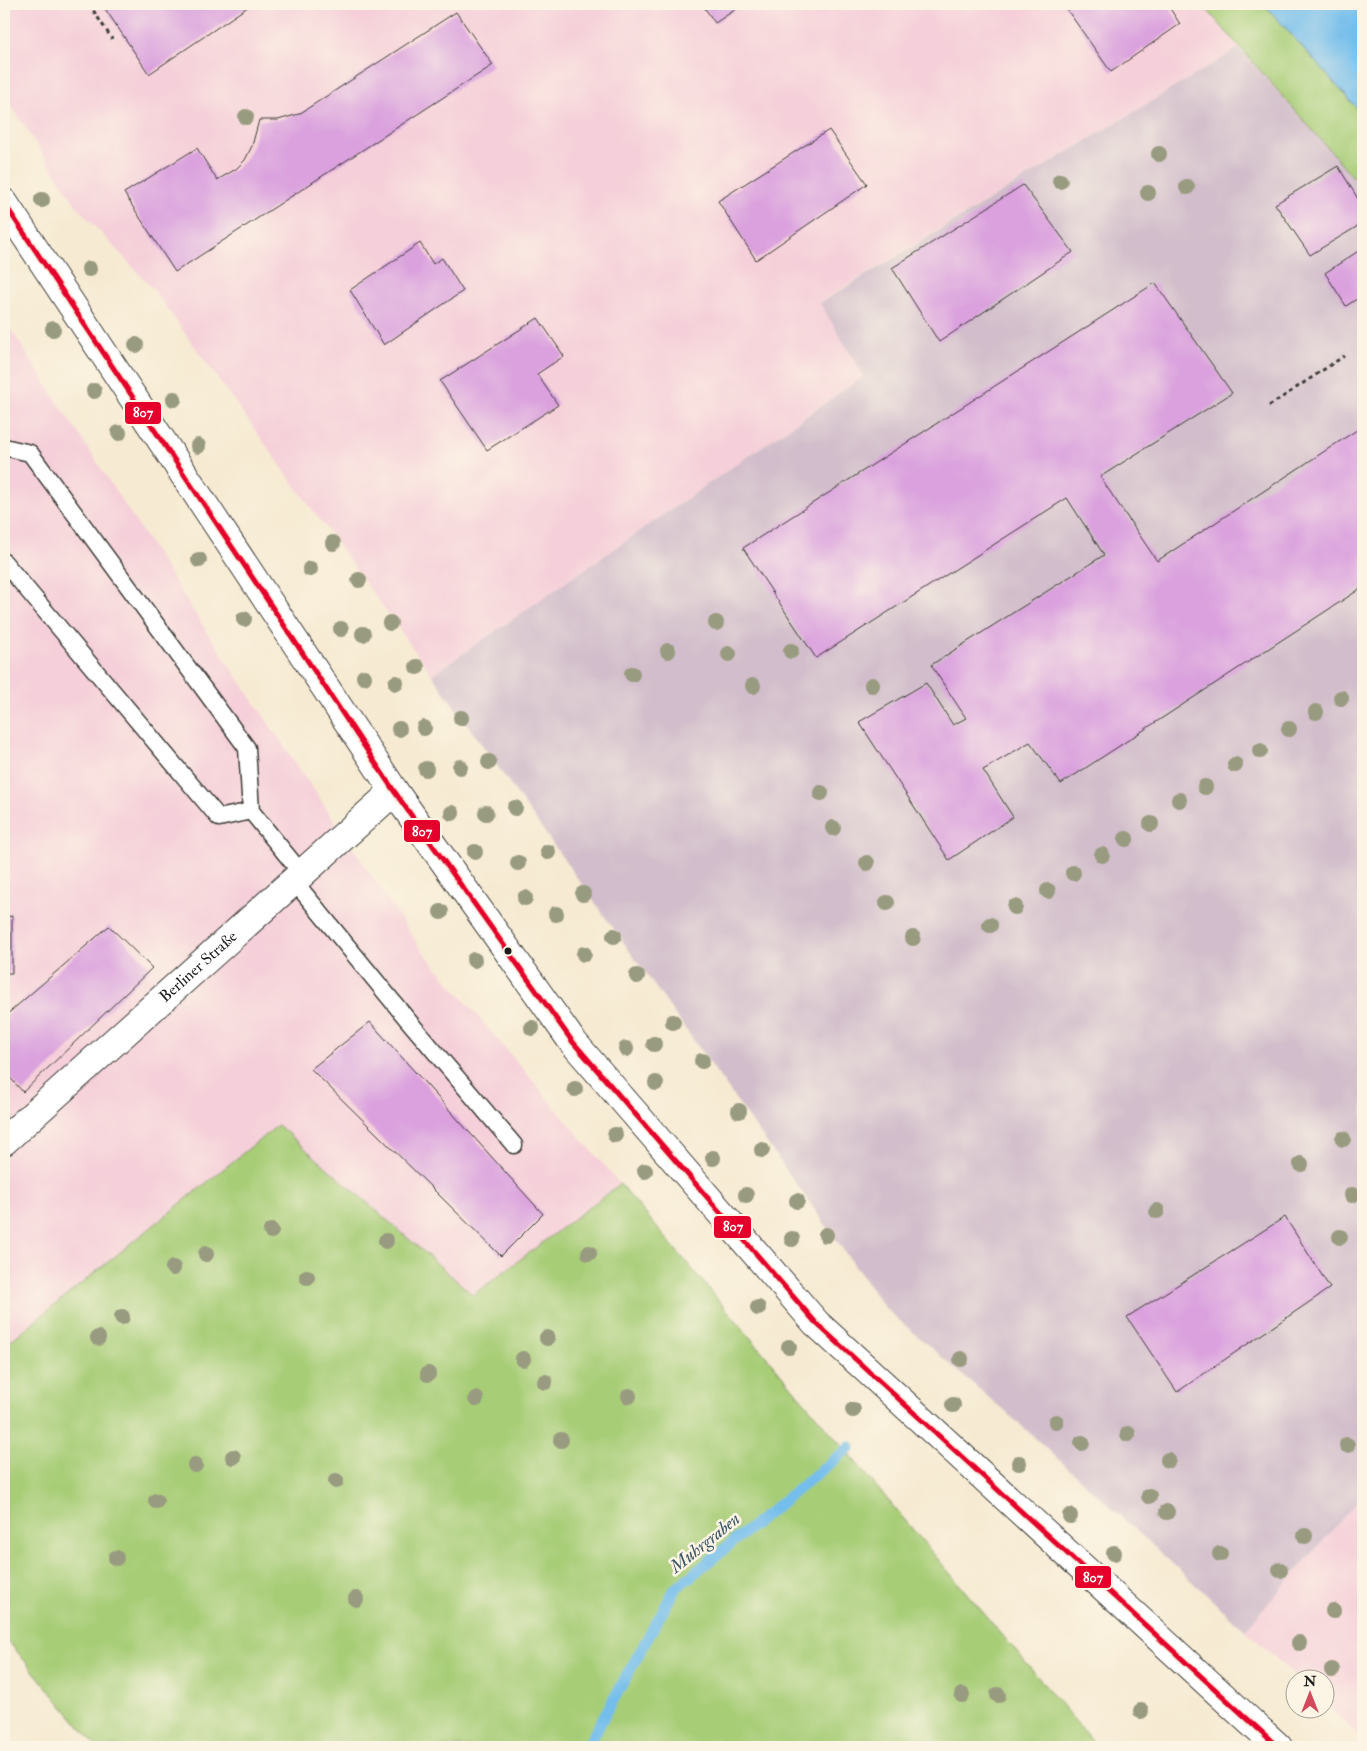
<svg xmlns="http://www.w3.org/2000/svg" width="1367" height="1751" viewBox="0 0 1367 1751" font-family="'IM FELL Double Pica',serif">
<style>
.built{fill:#f5cfd9}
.industrial{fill:#d1bdcb}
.green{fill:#a7cd77;stroke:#62744a}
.water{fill:#73beec;stroke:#486d84}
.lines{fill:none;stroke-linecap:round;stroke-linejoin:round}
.stream{stroke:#73beec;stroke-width:11}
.building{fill:#daa1de}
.lane-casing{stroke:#3d3b37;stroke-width:19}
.street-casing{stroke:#3d3b37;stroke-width:30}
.secondary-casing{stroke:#3d3b37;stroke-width:30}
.path{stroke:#3d3b37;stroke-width:3;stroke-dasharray:4 4;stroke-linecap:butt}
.lane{stroke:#fff;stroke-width:16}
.street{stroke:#fff;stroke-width:28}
.secondary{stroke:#fff;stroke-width:28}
.bus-1-casing{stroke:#fcf5e5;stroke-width:9}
.bus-1{stroke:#e4002b;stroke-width:5}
.tree{fill:#999b80}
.bus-dot{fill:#1c1c1c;stroke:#fcf5e5;stroke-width:2}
.labels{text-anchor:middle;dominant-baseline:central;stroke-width:5;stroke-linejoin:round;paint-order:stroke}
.street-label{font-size:16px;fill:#1c1c1c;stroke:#fcf5e5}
.water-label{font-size:18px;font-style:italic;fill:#3a5565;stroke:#fcf5e5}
.line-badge{stroke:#fcf5e5;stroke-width:2}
.badge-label{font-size:14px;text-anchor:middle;font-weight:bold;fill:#fff}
</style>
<rect width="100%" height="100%" fill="#fcf5e5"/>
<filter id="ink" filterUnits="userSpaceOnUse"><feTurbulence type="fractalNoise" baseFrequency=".02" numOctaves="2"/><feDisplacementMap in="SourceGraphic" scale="10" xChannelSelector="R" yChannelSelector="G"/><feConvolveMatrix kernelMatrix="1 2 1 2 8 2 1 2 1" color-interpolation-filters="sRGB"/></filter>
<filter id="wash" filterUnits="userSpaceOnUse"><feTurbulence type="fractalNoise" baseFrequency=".0096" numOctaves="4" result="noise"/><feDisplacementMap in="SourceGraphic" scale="20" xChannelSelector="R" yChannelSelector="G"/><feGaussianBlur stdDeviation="1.12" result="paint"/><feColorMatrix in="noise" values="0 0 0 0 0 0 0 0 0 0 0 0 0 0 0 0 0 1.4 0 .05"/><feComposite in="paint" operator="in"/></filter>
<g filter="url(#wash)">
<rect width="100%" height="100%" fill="#f6ead2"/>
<path class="built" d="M 4,4 L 1202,4 L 1239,48 L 820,302 L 865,375 L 432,675 L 153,289 L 78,208 L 4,95 Z
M 4,319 L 207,632 L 421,949 L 620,1184 L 473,1295 L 278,1125 L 4,1346 Z
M 1363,1495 L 1363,1739 L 1325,1703 L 1324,1678 L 1298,1678 L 1245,1630 Z"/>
<path class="industrial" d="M 1239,48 L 1363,188 L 1363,1495 L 1245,1630 L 1023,1427 L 885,1308 L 432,675 L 864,376 L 820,303 Z"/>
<path class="green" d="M 1202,4 L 1264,4 L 1363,115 L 1363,188 Z
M 278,1125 L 473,1295 L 620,1184 L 1097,1747 L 97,1747 L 4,1636 L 4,1346 Z"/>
<path class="water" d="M 1264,4 L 1363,4 L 1363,115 Z"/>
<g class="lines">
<path class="stream" d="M 587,1747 L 675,1589 L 850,1447"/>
</g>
<g id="blocks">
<path class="building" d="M 102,4 L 252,4 L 149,74 Z
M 702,4 L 744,4 L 715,23 Z
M 1063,4 L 1167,4 L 1180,24 L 1111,72 Z
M 456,12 L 493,65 L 175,272 L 124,193 L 197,148 L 217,180 L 236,169 L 245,160 L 252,146 L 259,120 L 278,120 L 299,114 Z
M 829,130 L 867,184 L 756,260 L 718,201 Z
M 1338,166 L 1363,207 L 1363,223 L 1310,255 L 1275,204 Z
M 1023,185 L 1073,252 L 939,342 L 892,268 Z
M 420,243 L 433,264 L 442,258 L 463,291 L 384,345 L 350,290 Z
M 1363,248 L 1363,295 L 1346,306 L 1325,273 Z
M 1155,283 L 1232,393 L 1100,477 L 1157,561 L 1363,426 L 1363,587 L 1061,784 L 1030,742 L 983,770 L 1013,817 L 949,860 L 859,722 L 926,683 L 953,725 L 966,718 L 931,665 L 1104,555 L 1067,498 L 816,658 L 743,548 Z
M 538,318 L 564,356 L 537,374 L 558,405 L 487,450 L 440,381 Z
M 12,916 L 12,973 L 4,973 L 4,917 Z
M 109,926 L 152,968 L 23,1092 L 4,1071 L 4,1017 Z
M 370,1022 L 543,1214 L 501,1256 L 311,1069 Z
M 1285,1217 L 1330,1288 L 1177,1392 L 1127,1317 Z"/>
</g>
</g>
<g filter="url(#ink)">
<use href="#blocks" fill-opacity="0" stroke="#3d3b37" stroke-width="1"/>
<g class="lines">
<g class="lane-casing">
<path id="lane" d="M 4,447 L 30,453 L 247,748 L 251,811 L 302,874
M 4,562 L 219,818 L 251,811
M 294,881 L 407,1019 L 514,1145"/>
</g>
<g class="street-casing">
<g id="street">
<path id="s1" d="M 4,1141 L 394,791"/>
</g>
</g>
<g class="secondary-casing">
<path id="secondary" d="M 4,203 L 394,791 L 572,1041 L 816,1323 L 1278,1747"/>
</g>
<path class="path" d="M 89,4 L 112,39
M 1269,406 L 1344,356"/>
<use href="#lane" class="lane"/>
<use href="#street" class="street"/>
<use href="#secondary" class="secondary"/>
<g class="bus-1-casing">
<path id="bus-1" d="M 4,203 L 394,791 L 572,1041 L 816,1323 L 1278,1747"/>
</g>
<use href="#bus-1" class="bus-1"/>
</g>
<g class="tree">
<circle cx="246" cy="117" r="8"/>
<circle cx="1159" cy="154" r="8"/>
<circle cx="1060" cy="181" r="8"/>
<circle cx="1187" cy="187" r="8"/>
<circle cx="1148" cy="193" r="8"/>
<circle cx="42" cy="200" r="8"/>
<circle cx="89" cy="269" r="8"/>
<circle cx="53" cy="329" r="8"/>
<circle cx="136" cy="345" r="8"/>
<circle cx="94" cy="391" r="8"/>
<circle cx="174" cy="399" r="8"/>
<circle cx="119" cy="433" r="8"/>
<circle cx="198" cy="446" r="8"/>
<circle cx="333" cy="543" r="8"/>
<circle cx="199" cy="560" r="8"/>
<circle cx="310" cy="569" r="8"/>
<circle cx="359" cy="580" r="8"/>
<circle cx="244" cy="619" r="8"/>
<circle cx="390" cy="623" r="8"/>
<circle cx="716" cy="623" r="8"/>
<circle cx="341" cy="629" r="8"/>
<circle cx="363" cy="634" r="8"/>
<circle cx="668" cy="651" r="8"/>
<circle cx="791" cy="651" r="8"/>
<circle cx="729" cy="654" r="8"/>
<circle cx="417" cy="667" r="8"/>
<circle cx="632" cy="674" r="8"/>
<circle cx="364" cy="677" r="8"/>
<circle cx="396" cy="683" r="8"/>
<circle cx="872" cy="685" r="8"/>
<circle cx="753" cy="686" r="8"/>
<circle cx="1341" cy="698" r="8"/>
<circle cx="1316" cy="712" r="8"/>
<circle cx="461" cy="718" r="8"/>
<circle cx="424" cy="728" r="8"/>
<circle cx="399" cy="729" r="8"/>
<circle cx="1289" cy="729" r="8"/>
<circle cx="1260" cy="751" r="8"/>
<circle cx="489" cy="762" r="8"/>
<circle cx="1235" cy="765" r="8"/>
<circle cx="460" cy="767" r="8"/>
<circle cx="426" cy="769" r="8"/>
<circle cx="1205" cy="787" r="8"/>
<circle cx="821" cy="793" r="8"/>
<circle cx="1179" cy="800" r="8"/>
<circle cx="515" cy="808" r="8"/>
<circle cx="452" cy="813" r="8"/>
<circle cx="486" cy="813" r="8"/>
<circle cx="1151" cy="824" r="8"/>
<circle cx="833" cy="828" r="8"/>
<circle cx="1126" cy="839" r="8"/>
<circle cx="475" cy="852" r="8"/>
<circle cx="548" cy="852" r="8"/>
<circle cx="1102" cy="855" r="8"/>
<circle cx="518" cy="863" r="8"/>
<circle cx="867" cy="863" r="8"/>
<circle cx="1073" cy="873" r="8"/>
<circle cx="1048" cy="891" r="8"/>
<circle cx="583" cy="894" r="8"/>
<circle cx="525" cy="898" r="8"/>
<circle cx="887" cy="903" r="8"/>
<circle cx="1015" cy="907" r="8"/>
<circle cx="441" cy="912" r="8"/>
<circle cx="556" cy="914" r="8"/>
<circle cx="990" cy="925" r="8"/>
<circle cx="614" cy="936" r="8"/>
<circle cx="913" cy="938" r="8"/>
<circle cx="584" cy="954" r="8"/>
<circle cx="474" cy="960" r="8"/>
<circle cx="637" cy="976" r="8"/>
<circle cx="673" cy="1022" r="8"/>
<circle cx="532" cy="1028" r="8"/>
<circle cx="654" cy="1044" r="8"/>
<circle cx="626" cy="1049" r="8"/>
<circle cx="702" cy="1061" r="8"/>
<circle cx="656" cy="1083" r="8"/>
<circle cx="575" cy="1089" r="8"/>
<circle cx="739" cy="1111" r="8"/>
<circle cx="615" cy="1135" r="8"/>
<circle cx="1343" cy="1139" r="8"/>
<circle cx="762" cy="1150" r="8"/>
<circle cx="713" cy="1158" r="8"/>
<circle cx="1301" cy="1164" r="8"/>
<circle cx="645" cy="1171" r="8"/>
<circle cx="746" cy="1195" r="8"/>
<circle cx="1352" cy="1195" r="8"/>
<circle cx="797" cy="1201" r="8"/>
<circle cx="1157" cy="1211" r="8"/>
<circle cx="271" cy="1231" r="8"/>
<circle cx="826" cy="1235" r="8"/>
<circle cx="1340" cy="1237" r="8"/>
<circle cx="792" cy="1239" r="8"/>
<circle cx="386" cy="1241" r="8"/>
<circle cx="589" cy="1253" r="8"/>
<circle cx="206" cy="1254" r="8"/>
<circle cx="173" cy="1268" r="8"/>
<circle cx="307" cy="1277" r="8"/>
<circle cx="758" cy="1308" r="8"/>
<circle cx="122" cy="1317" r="8"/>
<circle cx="98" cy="1338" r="8"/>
<circle cx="547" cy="1338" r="8"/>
<circle cx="789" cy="1347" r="8"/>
<circle cx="523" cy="1359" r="8"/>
<circle cx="961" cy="1359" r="8"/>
<circle cx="428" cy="1374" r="8"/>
<circle cx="545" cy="1382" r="8"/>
<circle cx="629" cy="1396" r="8"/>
<circle cx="476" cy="1399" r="8"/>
<circle cx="953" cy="1405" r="8"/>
<circle cx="853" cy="1410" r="8"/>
<circle cx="1056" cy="1422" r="8"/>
<circle cx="1128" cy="1434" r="8"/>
<circle cx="561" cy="1440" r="8"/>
<circle cx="1082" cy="1443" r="8"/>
<circle cx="1347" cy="1445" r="8"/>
<circle cx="233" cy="1457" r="8"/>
<circle cx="1168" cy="1460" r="8"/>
<circle cx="1019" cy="1463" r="8"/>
<circle cx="195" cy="1465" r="8"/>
<circle cx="336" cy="1481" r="8"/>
<circle cx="1149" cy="1496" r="8"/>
<circle cx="156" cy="1501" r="8"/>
<circle cx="1167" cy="1512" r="8"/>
<circle cx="1070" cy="1516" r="8"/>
<circle cx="1305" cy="1536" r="8"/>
<circle cx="1114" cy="1553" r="8"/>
<circle cx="1220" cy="1554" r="8"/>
<circle cx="116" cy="1558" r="8"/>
<circle cx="1280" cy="1570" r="8"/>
<circle cx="356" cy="1599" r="8"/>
<circle cx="1333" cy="1611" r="8"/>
<circle cx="1299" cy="1643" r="8"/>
<circle cx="1332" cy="1670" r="8"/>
<circle cx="962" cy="1695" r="8"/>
<circle cx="998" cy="1695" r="8"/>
<circle cx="1141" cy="1711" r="8"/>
</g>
</g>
<circle class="bus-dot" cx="508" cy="951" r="4.5"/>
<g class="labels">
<g class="street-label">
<text stroke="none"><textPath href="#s1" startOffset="261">Berliner Straße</textPath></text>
</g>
<g class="water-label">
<text transform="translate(705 1543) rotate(-39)">Muhrgraben</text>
</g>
</g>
<g class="line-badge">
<rect x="124" y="401" width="38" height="24" rx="5" fill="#e4002b"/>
<rect x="403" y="819" width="38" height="24" rx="5" fill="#e4002b"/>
<rect x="713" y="1215" width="39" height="24" rx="5" fill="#e4002b"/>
<rect x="1074" y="1565" width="38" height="24" rx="5" fill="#e4002b"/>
</g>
<g class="badge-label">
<text x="143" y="417">807</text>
<text x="422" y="836">807</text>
<text x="733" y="1231">807</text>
<text x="1093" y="1582">807</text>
</g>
<rect width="1367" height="1751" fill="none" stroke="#fcf5e5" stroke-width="20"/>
<g transform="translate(1310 1694)"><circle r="24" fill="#fcf5e5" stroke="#a29e95"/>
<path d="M0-4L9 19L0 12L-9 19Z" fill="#d1495b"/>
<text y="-8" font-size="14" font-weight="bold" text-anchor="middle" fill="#1c1c1c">N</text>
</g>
</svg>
